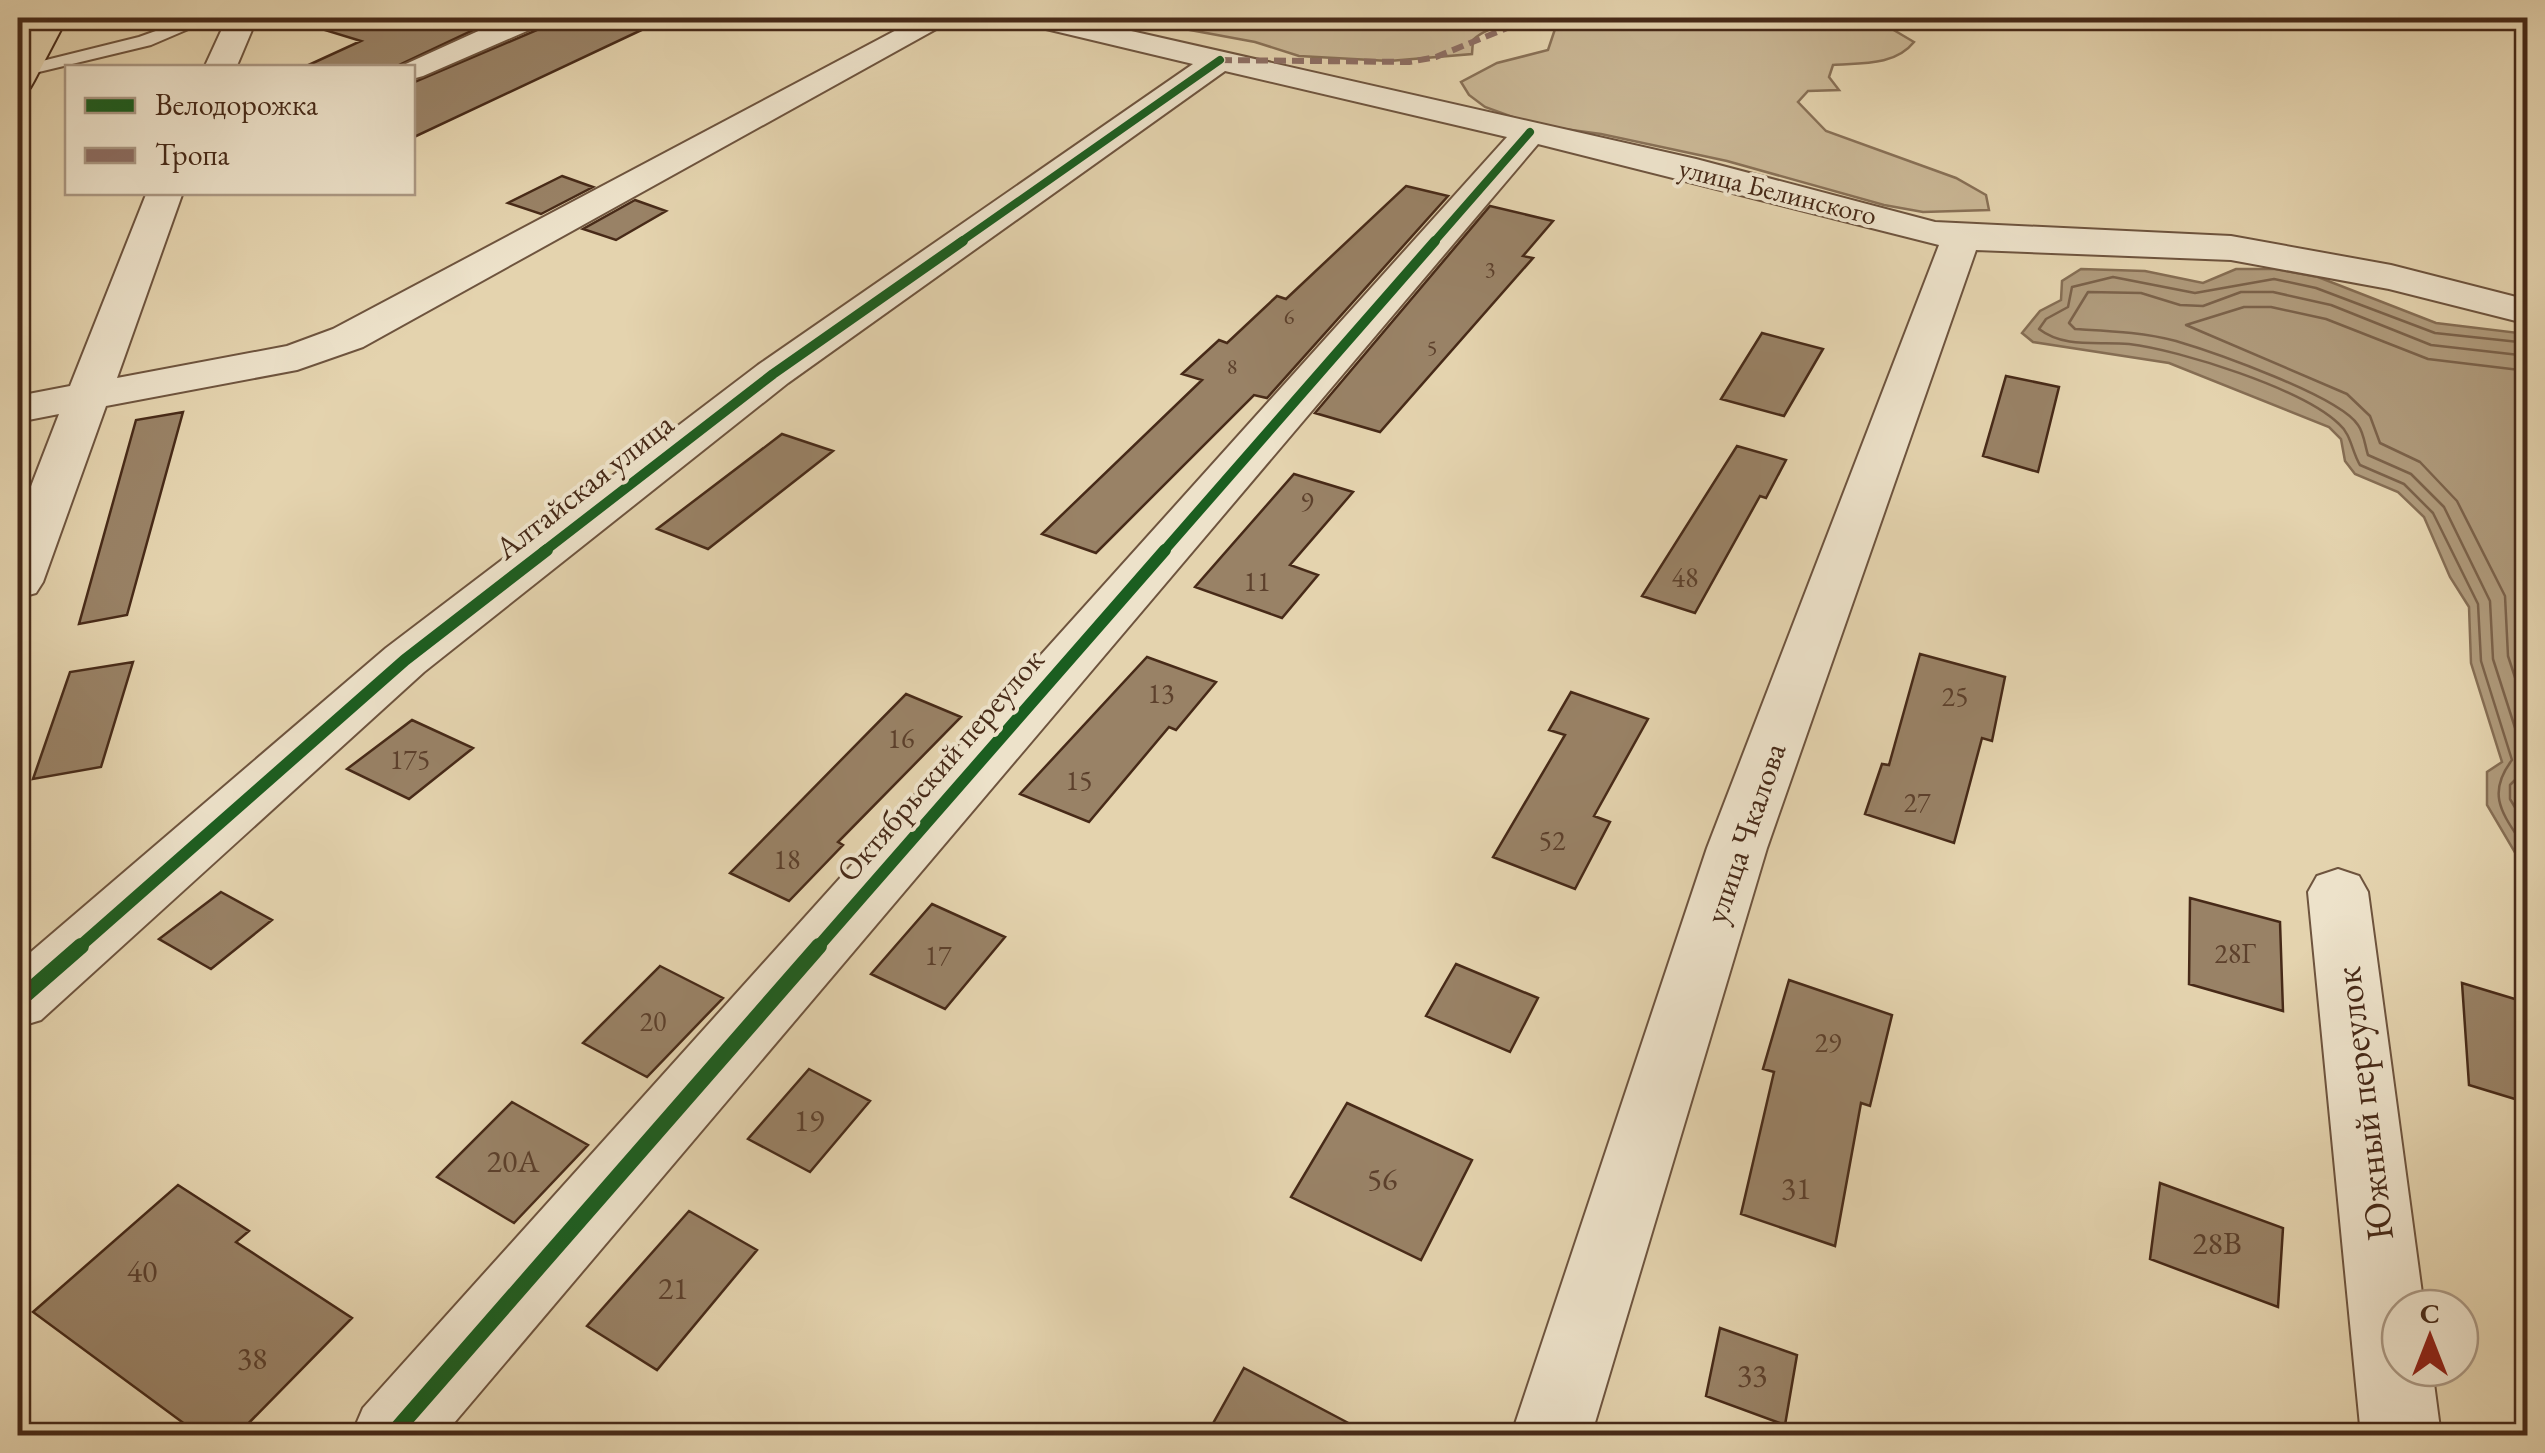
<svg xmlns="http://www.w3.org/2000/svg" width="2545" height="1453" viewBox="0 0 2545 1453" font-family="'EB Garamond',serif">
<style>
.green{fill:#c9b694;stroke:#887056;stroke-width:2.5}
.water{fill:#af9a7b;stroke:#856d53;stroke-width:2.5}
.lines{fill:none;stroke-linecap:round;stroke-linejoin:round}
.shore{stroke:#7b624a;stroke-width:2.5}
.building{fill:#998266;stroke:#472a18;stroke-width:2.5}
.service-casing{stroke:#6e543e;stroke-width:4}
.minor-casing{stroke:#6e543e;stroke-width:4}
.primary-casing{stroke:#472a18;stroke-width:4}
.service{fill:#ede2ca;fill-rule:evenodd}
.minor{fill:#ede2ca;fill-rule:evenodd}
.primary{fill:#e4d3ae;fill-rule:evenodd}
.quiet{stroke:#8d6e63;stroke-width:6;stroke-dasharray:12 6;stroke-linecap:butt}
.cycleway-far3-casing{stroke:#ede2ca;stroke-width:11}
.cycleway-far2-casing{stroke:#ede2ca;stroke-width:15}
.cycleway-far1-casing{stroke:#ede2ca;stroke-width:19}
.cycleway-casing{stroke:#ede2ca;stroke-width:22}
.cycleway-far3{stroke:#1b5e20;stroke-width:8}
.cycleway-far2{stroke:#1b5e20;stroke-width:10}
.cycleway-far1{stroke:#1b5e20;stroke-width:12}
.cycleway{stroke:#1b5e20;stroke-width:16}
.labels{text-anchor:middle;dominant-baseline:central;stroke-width:8;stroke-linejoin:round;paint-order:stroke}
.far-number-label{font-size:22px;fill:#5c402c}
.far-street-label{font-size:28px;fill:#472a18;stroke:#ede2ca}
.number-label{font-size:28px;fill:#5c402c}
.street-label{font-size:32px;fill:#472a18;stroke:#ede2ca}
.near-number-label{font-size:32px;fill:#5c402c}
.near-street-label{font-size:38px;fill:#472a18;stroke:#ede2ca}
</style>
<rect width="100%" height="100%" fill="#e4d3ae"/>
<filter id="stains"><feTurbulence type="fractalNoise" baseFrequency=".002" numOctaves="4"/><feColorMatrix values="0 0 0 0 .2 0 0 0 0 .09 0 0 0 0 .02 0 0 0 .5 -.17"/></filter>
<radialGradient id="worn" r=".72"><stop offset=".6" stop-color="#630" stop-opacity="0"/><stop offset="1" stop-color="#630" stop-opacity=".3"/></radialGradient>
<path class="green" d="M 1125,18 L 1528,18 C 1509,27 1488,25 1473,40 L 1472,54 L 1389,61 L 1299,56 L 1255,42 Z
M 1568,18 L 1880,22 L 1914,42 C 1895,66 1861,63 1833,65 L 1829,77 L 1839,90 L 1808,91 L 1798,102 L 1826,131 L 1956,178 L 1986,195 L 1989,210 L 1923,212 L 1884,205 L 1727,161 L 1601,134 L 1535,125 L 1485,107 L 1469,95 L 1461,82 L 1497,63 L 1548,50 L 1556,26 Z"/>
<path class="water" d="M 2081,269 L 2145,271 L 2203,283 L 2236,269 L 2275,269 L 2318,277 L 2436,323 L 2527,334 L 2527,873 L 2487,805 L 2487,772 L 2502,762 L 2471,663 L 2469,607 L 2450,577 L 2424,517 L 2398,492 L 2355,474 L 2345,461 L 2341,439 L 2329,427 L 2169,363 L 2033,342 L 2022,333 L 2040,311 L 2061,300 L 2062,281 Z"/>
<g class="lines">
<path class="shore" d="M 2528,343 L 2435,333 L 2316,288 L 2274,279 L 2195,293 L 2113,277 L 2072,287 L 2068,307 L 2046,319 L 2039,329 C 2065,349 2099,341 2129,344 C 2180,350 2303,389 2339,424 C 2351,434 2352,452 2360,465 L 2404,484 L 2433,513 L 2478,604 L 2481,661 L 2512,760 C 2483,798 2507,818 2528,853
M 2528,356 L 2431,345 L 2331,305 L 2273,292 L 2241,292 L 2203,306 L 2180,305 L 2141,293 L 2088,292 L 2069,323 L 2075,329 C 2109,331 2143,332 2176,341 C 2213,352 2339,396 2358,425 C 2364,433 2365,446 2368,455 L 2411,474 L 2444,507 L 2490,601 L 2493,659 L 2525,759 L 2522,773 L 2510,785 L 2510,799 L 2528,829
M 2528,371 L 2428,359 L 2326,319 L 2271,307 L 2244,307 L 2186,325 L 2347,394 L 2370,416 L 2380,443 L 2420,462 L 2457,501 L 2505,596 L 2508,656 L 2528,717"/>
</g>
<path class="building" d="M 320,18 L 499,18 L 393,68 L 302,68 L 361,41 L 318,28 Z
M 551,18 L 667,18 L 412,138 L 412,83 L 544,27 Z
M 562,176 L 593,187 L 541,214 L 508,203 Z
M 1406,186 L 1448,196 L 1267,398 L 1254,395 L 1096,553 L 1042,534 L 1202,380 L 1182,374 L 1219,340 L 1227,343 L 1277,296 L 1286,299 Z
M 635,200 L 666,211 L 616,240 L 583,229 Z
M 1490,206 L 1553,221 L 1523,256 L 1533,258 L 1380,432 L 1315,413 Z
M 1762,333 L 1823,349 L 1784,416 L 1721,399 Z
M 2006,376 L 2059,387 L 2038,472 L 1983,456 Z
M 183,412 L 127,615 L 79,624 L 136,420 Z
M 782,434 L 833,451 L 708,549 L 657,529 Z
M 1737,446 L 1786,460 L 1766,498 L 1760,496 L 1695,613 L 1642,596 Z
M 1294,474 L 1353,492 L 1290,565 L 1318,575 L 1282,618 L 1195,587 Z
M 1920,654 L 2005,677 L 1992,741 L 1982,738 L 1954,843 L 1865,814 L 1882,764 L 1889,765 Z
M 1147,657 L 1216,682 L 1176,730 L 1169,727 L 1089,822 L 1020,794 Z
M 133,662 L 101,767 L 33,779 L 70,672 Z
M 1571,692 L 1648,719 L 1594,816 L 1610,822 L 1575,889 L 1493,857 L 1565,735 L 1549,730 Z
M 906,694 L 961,717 L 838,842 L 843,845 L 789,901 L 730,873 Z
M 412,720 L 473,748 L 409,799 L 347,769 Z
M 221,892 L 272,920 L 211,969 L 159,939 Z
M 2190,898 L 2280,922 L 2283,1011 L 2189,984 Z
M 932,904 L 1005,937 L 945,1009 L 871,974 Z
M 1456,964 L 1538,998 L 1510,1052 L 1426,1016 Z
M 660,966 L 723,998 L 647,1077 L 583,1043 Z
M 1789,980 L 1892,1015 L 1870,1106 L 1861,1103 L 1835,1246 L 1741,1214 L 1774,1072 L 1763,1069 Z
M 2462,983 L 2528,1003 L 2528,1103 L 2469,1085 Z
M 809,1069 L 870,1101 L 810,1172 L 748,1139 Z
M 512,1102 L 588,1145 L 514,1223 L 437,1177 Z
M 1347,1103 L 1472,1160 L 1421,1260 L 1291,1197 Z
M 2160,1183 L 2283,1228 L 2278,1307 L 2150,1259 Z
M 178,1185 L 249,1231 L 236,1242 L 352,1318 L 236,1436 L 201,1436 L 33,1312 Z
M 689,1211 L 757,1250 L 657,1370 L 587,1326 Z
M 1720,1328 L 1797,1355 L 1785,1425 L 1706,1396 Z
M 1244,1368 L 1373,1436 L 1206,1436 Z"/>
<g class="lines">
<g class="service-casing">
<path id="service" d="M 192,18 L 214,18 L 151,45 L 18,77 L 18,67 L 139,37 Z"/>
</g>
<g class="minor-casing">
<path id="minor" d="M 227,18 L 257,18 L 236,68 L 204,68 Z
M 507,18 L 547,18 L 543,24 L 423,76 L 412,79 L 412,68 L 397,68 Z
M 919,18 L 956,18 L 363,347 L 297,370 L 106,406 L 43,582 L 36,593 L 18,598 L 18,520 L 59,414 L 18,422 L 18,396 L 70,386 L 147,192 L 183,192 L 117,378 L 287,346 L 333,329 Z
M 1021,18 L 1074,18 L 1696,159 L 1935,222 L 2231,236 L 2391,265 L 2528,300 L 2528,324 L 2389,289 L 2231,260 L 1976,250 L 1767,848 L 1591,1436 L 1511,1436 L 1707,848 L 1939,245 L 1538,144 L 443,1436 L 351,1436 L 363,1408 L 1507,137 L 1225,71 L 788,383 L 424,672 L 41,1020 L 18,1027 L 18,963 L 386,648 L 758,365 L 1193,64 L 1025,24 Z
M 2338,869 L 2359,876 L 2368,892 L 2424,1308 L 2400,1308 L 2400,1368 L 2432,1368 L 2441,1436 L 2361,1436 L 2308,892 L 2317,876 Z"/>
</g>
<g class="primary-casing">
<path id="primary" d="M 37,18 L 67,18 L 34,81 L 30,88 L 18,91 L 18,53 Z"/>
</g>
<use href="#service" class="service"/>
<use href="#minor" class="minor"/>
<use href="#primary" class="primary"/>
<path class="quiet" d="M 1220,60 L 1409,62 L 1436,57 L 1512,26 L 1517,18"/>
<g class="cycleway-far3-casing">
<path id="cycleway-far3" d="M 959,243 L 1220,60
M 1433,243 L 1530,132"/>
</g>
<g class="cycleway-far2-casing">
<path id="cycleway-far2" d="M 543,552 L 773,374 L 963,241
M 1163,552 L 1435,241"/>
</g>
<g class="cycleway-far1-casing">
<path id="cycleway-far1" d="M 78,948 L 405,660 L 547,550
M 817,948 L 1165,550"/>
</g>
<g class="cycleway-casing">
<path id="cycleway" d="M 18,1001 L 81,946
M 391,1436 L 819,946"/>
</g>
<use href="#cycleway-far3" class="cycleway-far3"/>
<use href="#cycleway-far2" class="cycleway-far2"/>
<use href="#cycleway-far1" class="cycleway-far1"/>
<use href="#cycleway" class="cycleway"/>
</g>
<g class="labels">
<g class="far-number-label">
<text x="1490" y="269">3</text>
<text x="1289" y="316">6</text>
<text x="1432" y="347">5</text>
<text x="1232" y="366">8</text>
</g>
<g class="far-street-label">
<text transform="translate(1778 191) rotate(14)">улица Белинского</text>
</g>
<g class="number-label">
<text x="1307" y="501">9</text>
<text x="1685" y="577">48</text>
<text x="1257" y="581">11</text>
<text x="1161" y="693">13</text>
<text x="1955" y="696">25</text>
<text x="901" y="738">16</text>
<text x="410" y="759">175</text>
<text x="1079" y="780">15</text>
<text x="1917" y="802">27</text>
<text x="1552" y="840">52</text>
<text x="787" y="859">18</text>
<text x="2235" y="953">28Г</text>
<text x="938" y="955">17</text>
<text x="653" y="1021">20</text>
<text x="1828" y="1042">29</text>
</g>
<g class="street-label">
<text transform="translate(584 486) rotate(-38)">Алтайская улица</text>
<text transform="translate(940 765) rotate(-49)">Октябрьский переулок</text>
<text transform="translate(1745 833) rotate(-71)">улица Чкалова</text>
</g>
<g class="near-number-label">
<text x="809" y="1120">19</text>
<text x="513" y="1161">20А</text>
<text x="1382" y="1179">56</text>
<text x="1796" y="1188">31</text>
<text x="2217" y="1243">28В</text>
<text x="142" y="1271">40</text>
<text x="673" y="1288">21</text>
<text x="252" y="1358">38</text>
<text x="1752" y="1375">33</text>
</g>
<g class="near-street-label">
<text transform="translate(2363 1104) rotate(-97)">Южный переулок</text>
</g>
</g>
<rect width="2545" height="1453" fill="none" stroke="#e4d3ae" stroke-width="60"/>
<rect x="20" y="20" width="2505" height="1413" fill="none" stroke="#472a18" stroke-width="5"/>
<rect x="30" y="30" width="2485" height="1393" fill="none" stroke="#472a18" stroke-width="2.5"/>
<rect x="65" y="65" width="350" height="130" fill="#ede2ca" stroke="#ab9883" stroke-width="2.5"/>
<rect x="85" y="98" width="50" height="15" fill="#1b5e20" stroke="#ab9883" stroke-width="2.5"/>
<text x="155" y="115" font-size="30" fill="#472a18">Велодорожка</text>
<rect x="85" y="148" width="50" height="15" fill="#8d6e63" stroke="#ab9883" stroke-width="2.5"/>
<text x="155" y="165" font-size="30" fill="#472a18">Тропа</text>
<g transform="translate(2430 1338)"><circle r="48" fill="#ede2ca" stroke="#ab9883" stroke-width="2.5"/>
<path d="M0-8L18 38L0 25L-18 38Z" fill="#8f2418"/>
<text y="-15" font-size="28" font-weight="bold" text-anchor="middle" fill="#472a18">С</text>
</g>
<rect width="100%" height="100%" filter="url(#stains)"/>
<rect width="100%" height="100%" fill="url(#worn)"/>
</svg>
